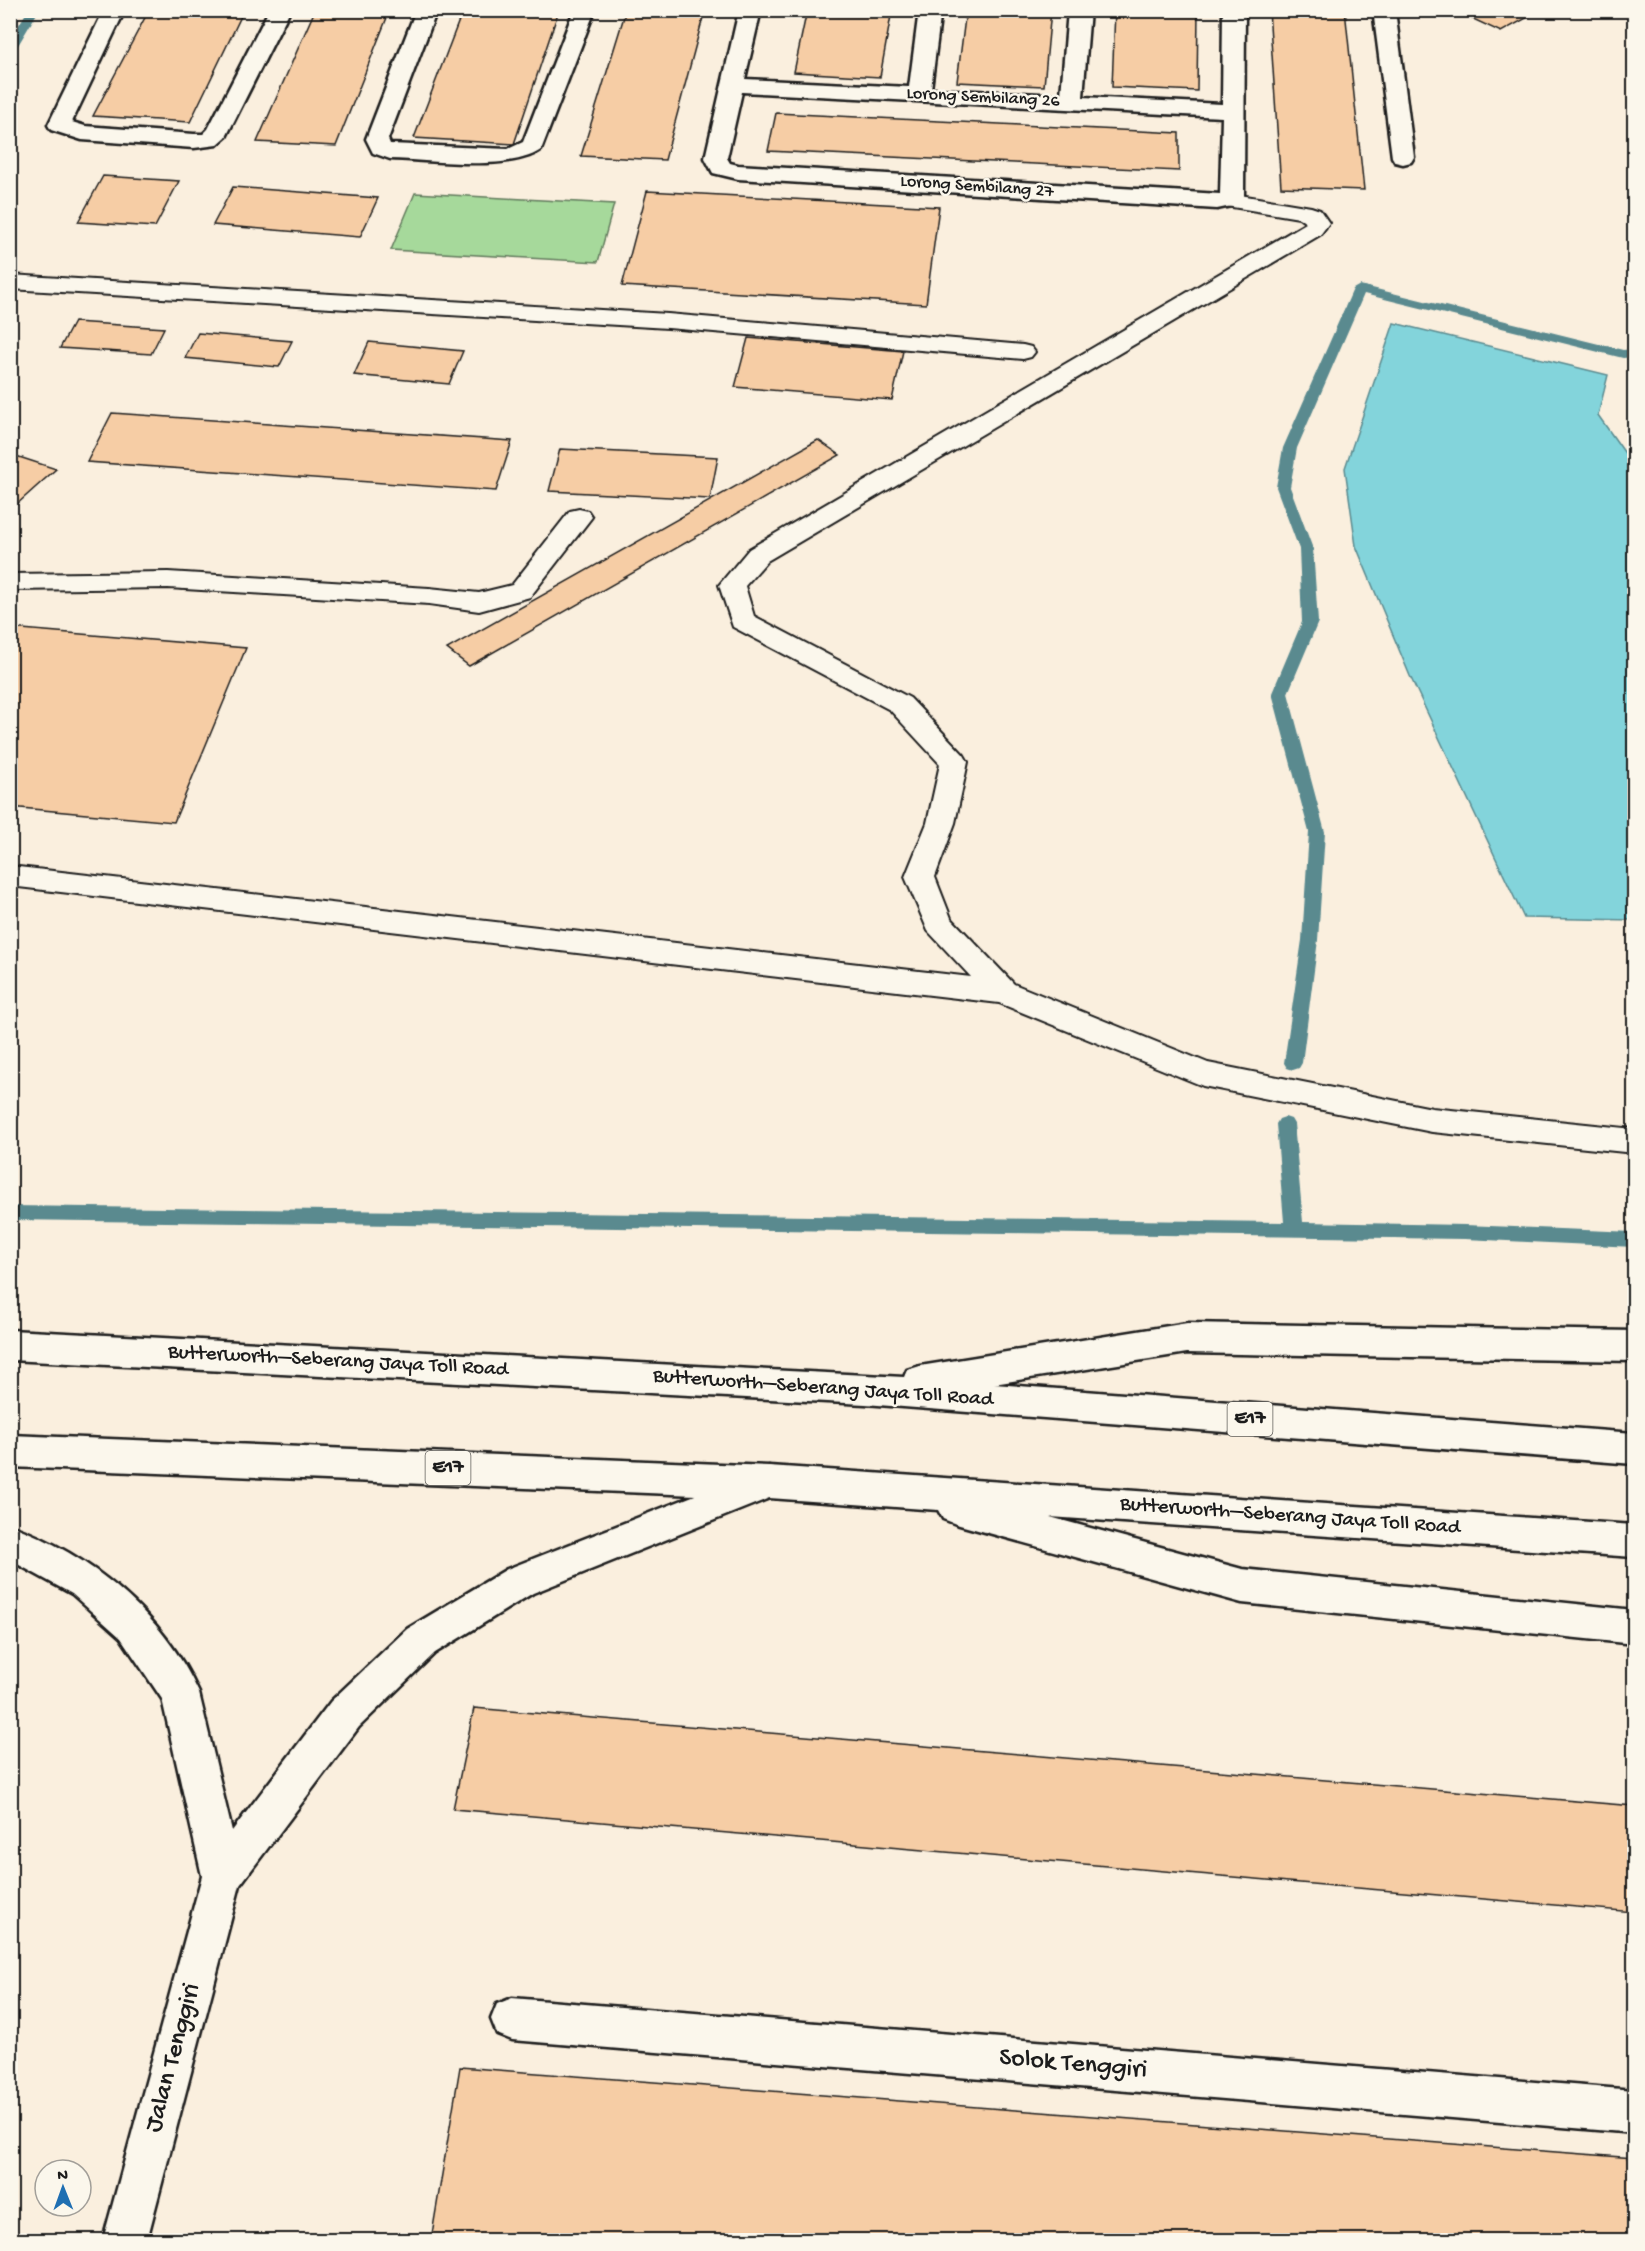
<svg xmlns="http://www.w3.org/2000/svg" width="1645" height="2251" viewBox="0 0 1645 2251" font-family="'Gochi Hand',sans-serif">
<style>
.green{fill:#a6d99b;stroke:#617a5c;stroke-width:1.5}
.water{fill:#83d4db;stroke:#5a8a8f;stroke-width:1.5}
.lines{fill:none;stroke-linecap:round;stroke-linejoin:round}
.stream{fill:#5a8a8f;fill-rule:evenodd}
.building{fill:#f6cda5;stroke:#1c1c1c;stroke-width:1.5}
.service-casing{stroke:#1c1c1c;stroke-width:4}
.minor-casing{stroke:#1c1c1c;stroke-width:5}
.tertiary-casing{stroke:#1c1c1c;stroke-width:5}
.motorway-casing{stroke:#1c1c1c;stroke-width:5}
.service{fill:#fbf7ec;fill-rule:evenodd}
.minor{fill:#fbf7ec;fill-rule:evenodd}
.tertiary{fill:#fbf7ec;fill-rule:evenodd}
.motorway{fill:#fbf7ec;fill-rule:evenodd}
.labels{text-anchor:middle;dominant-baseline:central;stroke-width:5;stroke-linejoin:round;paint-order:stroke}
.far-street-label{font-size:18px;fill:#1c1c1c;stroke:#fbf7ec}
.shield{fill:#fbf7ec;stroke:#5f5e5a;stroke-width:1.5}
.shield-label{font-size:20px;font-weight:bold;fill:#1c1c1c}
.street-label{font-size:21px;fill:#1c1c1c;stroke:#fbf7ec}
.near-street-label{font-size:26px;fill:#1c1c1c;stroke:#fbf7ec}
</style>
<rect width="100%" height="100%" fill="#faefde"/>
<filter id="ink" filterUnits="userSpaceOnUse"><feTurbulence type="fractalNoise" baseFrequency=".0167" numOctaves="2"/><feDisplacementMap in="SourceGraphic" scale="12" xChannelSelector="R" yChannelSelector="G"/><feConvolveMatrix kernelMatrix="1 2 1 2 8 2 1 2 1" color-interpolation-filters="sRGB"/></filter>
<g filter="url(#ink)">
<path class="green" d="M 415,193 L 614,204 L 598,262 L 391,250 Z"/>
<path class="water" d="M 1394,323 L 1608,375 L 1598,415 L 1634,466 L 1634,920 L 1524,918 L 1410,676 L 1356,546 L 1345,468 Z"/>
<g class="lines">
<path class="stream" d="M 28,10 L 39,10 L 14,52 L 10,52 L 10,39 Z
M 1360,285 L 1623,350 L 1634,349 L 1634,357 L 1623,358 L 1364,294 L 1297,448 L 1290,487 L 1313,549 L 1318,622 L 1288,693 L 1325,832 L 1318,940 L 1302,1063 L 1299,1068 L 1293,1070 L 1287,1068 L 1284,1063 L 1302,940 L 1309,832 L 1272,693 L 1302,622 L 1299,549 L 1276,487 L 1283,448 L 1353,289 Z
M 1285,1117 L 1291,1119 L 1294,1124 L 1303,1222 L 1465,1225 L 1634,1232 L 1634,1247 L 1465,1239 L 10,1220 L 10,1206 L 1284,1222 L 1276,1124 L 1279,1119 Z"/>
</g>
<path class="building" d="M 149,10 L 244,10 L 190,122 L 93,116 Z
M 315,10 L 390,10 L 336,146 L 257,142 Z
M 463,10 L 559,10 L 514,144 L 414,138 Z
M 626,10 L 705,10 L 665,160 L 581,156 Z
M 807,10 L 892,10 L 880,77 L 794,72 Z
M 966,10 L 1051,10 L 1044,86 L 957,82 Z
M 1115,10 L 1198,10 L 1197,91 L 1112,87 Z
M 1269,10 L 1345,10 L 1364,190 L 1281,187 Z
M 1454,10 L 1541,10 L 1501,32 Z
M 776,113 L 1179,133 L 1179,171 L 768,151 Z
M 103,176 L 179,181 L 155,227 L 78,222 Z
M 233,187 L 378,198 L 360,237 L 213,225 Z
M 647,191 L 939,207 L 926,304 L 622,286 Z
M 74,322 L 164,328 L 151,354 L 60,348 Z
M 198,333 L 292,341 L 279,367 L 185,358 Z
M 748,338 L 903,351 L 892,400 L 735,387 Z
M 369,342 L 463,351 L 449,384 L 354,375 Z
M 112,413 L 512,441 L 496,491 L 87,462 Z
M 818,440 L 840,455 L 469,666 L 447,649 Z
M 560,449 L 718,457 L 710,499 L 549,491 Z
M 10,454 L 56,469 L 16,505 L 10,503 Z
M 10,628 L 246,648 L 174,822 L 10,807 Z
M 474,1708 L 1634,1806 L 1634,1912 L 453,1809 Z
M 460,2067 L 1634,2158 L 1634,2240 L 431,2240 Z"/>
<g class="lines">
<g class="service-casing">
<path id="service" d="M 1228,193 L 1311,207 L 1320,210 L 1329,223 L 1320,235 L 767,561 L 745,586 L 754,616 L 910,698 L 964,755 L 968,762 L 955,823 L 935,877 L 951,918 L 1014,984 L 1208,1063 L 1432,1108 L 1634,1129 L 1634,1153 L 1432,1132 L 1203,1086 L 999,1003 L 10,886 L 10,866 L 971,977 L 928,931 L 905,877 L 927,823 L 940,764 L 890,710 L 733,627 L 719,585 L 749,549 L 1306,223 L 1299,218 L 1220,205 L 1217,200 L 1220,195 Z
M 10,275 L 668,314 L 1023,345 L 1031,347 L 1035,352 L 1031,357 L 1023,359 L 668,328 L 10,289 Z
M 579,509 L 588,511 L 592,517 L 530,597 L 479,611 L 429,604 L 168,588 L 10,590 L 10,574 L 168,572 L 429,588 L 479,593 L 512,585 L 570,511 Z"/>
</g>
<g class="minor-casing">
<path id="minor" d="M 104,10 L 125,10 L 72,122 L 85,126 L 194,134 L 203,134 L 208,129 L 269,10 L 290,10 L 226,137 L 217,145 L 194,148 L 82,140 L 51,130 L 48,125 Z
M 416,10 L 437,10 L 388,139 L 390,144 L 508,149 L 523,142 L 574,10 L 595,10 L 541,150 C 509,172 430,160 390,159 L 373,153 L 366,139 Z
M 739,10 L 761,10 L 745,79 L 909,87 L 919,10 L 941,10 L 931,89 L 1061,95 L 1068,10 L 1090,10 L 1083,97 L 1222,104 L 1223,10 L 1245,10 L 1244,196 L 1236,205 L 1217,209 L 738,179 L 713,173 L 705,158 ZM 742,92 L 1222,117 L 1220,194 L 738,165 L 730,163 L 727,158 Z
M 1373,10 L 1395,10 L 1414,157 L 1411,162 L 1403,164 L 1395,162 L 1392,157 Z
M 512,1998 L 1634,2090 L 1634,2133 L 512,2040 L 497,2034 L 491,2019 L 497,2004 Z"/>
</g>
<g class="tertiary-casing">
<path id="tertiary" d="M 769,1466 L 782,1471 L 787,1482 L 782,1493 L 533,1593 L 435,1653 L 359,1727 L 240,1885 L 147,2240 L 103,2240 L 202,1876 L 162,1699 L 121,1638 L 72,1594 L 10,1560 L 10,1525 C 90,1554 164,1615 199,1693 L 232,1831 L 331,1701 L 407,1629 L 507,1569 Z"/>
</g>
<g class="motorway-casing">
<path id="motorway" d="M 1187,1323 L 1634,1331 L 1634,1361 L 1187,1353 L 994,1384 L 1634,1433 L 1634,1464 L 865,1404 L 10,1360 L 10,1330 L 904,1377 L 907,1370 L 920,1366 Z
M 10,1435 L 769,1466 L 1634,1525 L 1634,1557 L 1050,1517 L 1242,1569 L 1634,1610 L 1634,1644 L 1242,1603 L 956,1524 L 943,1519 L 938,1510 L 769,1498 L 10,1467 Z"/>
</g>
<use href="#service" class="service"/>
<use href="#minor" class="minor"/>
<use href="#tertiary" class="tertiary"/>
<use href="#motorway" class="motorway"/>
</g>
</g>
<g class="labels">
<g class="far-street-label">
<text transform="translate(983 98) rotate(3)">Lorong Sembilang 26</text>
<text transform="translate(977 187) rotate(4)">Lorong Sembilang 27</text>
</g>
<g class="shield">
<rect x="1227.5" y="1402" width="45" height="34" rx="4.5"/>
<rect x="425.5" y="1451" width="45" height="34" rx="4.5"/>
</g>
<g class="shield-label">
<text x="1250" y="1419">E17</text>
<text x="448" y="1468">E17</text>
</g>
<g class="street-label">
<text transform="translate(338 1362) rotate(3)">Butterworth–Seberang Jaya Toll Road</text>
<text transform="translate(823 1389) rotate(4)">Butterworth–Seberang Jaya Toll Road</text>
<text transform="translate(1290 1517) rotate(4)">Butterworth–Seberang Jaya Toll Road</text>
</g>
<g class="near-street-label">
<text transform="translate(174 2058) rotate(-75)">Jalan Tenggiri</text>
<text transform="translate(1073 2065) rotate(5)">Solok Tenggiri</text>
</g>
</g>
<rect width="1645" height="2251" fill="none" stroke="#fbf7ec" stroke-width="36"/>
<rect x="18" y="18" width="1609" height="2215" fill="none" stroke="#1c1c1c" stroke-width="2" filter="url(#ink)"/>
<g transform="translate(63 2188) rotate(359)"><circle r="28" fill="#fbf7ec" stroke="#a29f99" stroke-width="1.5"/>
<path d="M0-4.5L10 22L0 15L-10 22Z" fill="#1f6fb2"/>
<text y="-9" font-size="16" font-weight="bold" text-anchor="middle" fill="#1c1c1c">N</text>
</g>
</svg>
